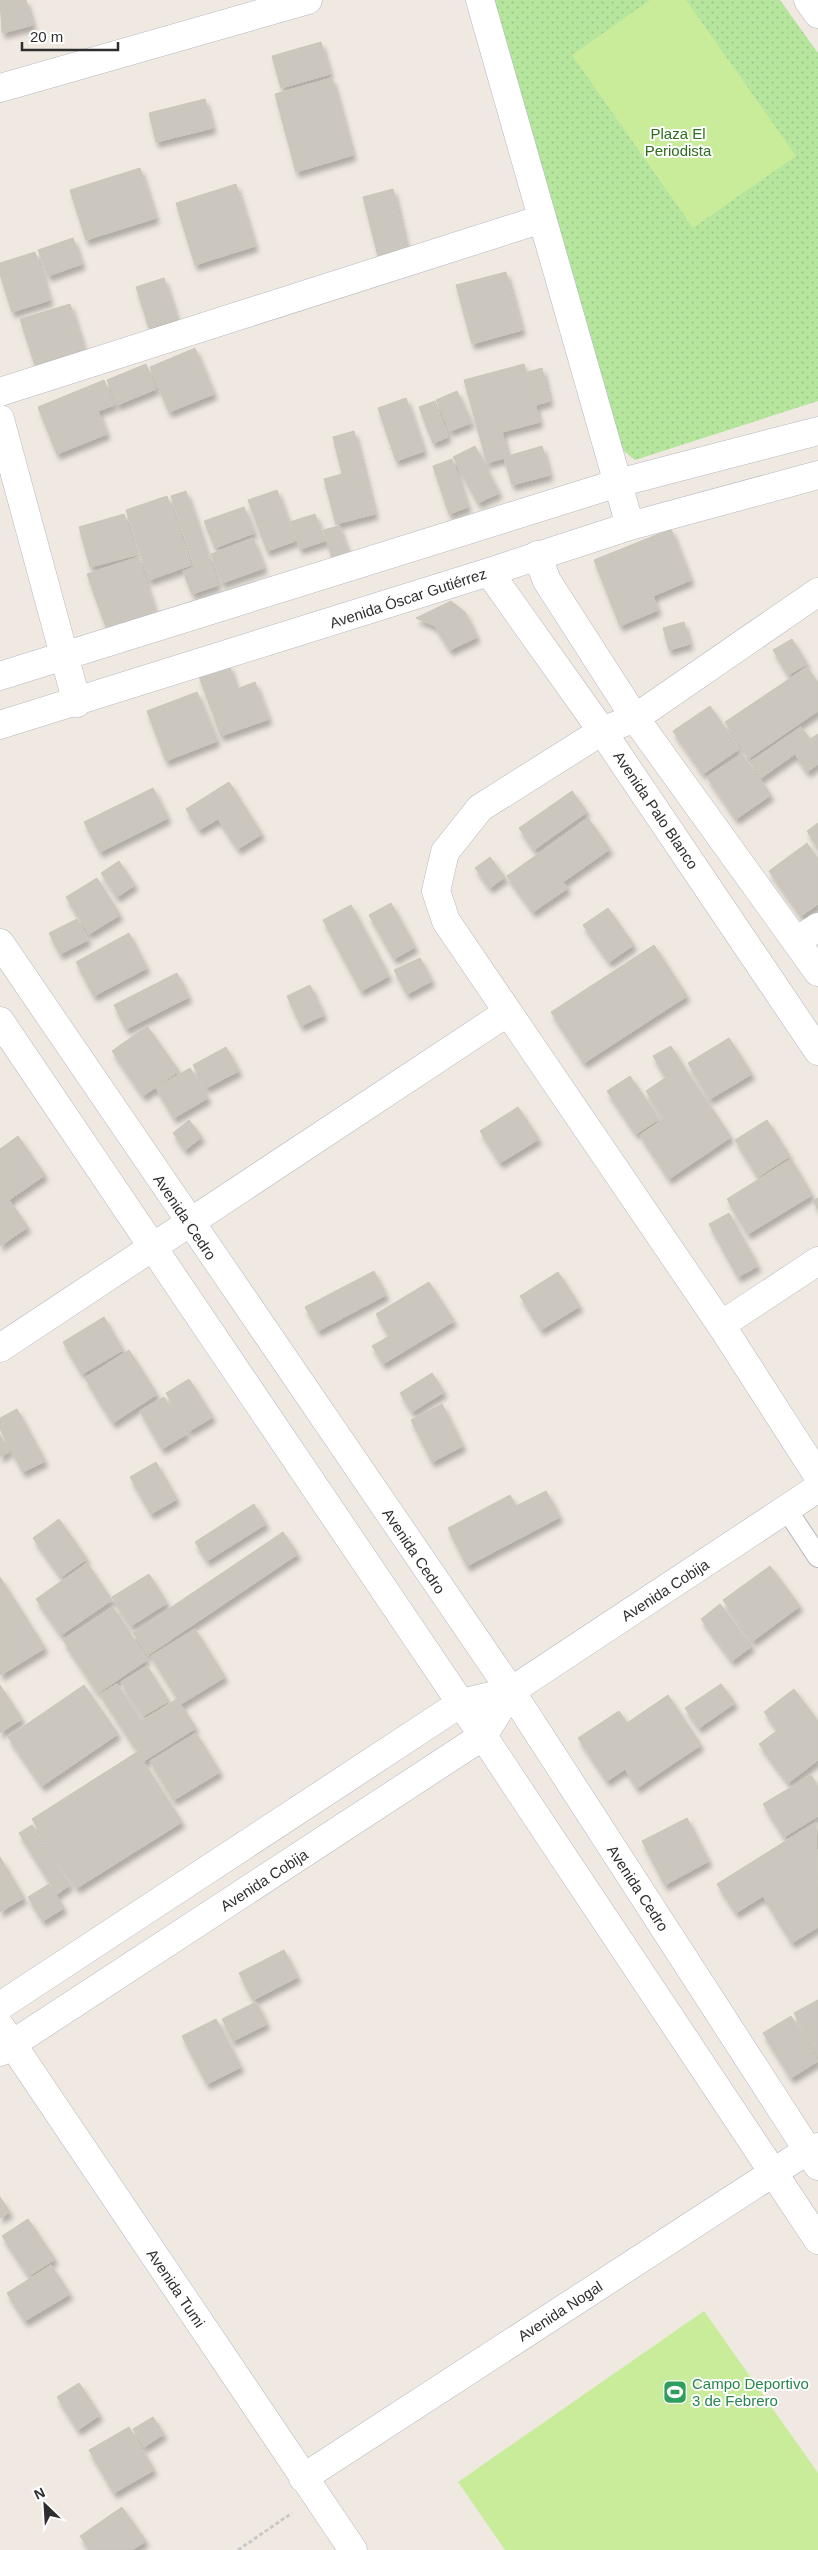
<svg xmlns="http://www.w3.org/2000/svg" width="818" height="2550" viewBox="0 0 818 2550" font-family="Arial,sans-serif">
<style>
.grass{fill:url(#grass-dots)}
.pitch{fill:#c9ec9a}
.building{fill:#cbc7bf;stroke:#cbc5ba;filter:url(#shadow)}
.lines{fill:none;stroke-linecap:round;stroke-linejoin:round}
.lane-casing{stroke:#b4b7c1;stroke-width:22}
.street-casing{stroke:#b4b7c1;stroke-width:29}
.path{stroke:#c9c9c9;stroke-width:3;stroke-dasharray:4 2.5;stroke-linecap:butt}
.lane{stroke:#fff;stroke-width:20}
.street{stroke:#fff;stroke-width:28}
.labels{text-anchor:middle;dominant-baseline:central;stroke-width:4;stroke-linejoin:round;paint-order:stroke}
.park-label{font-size:15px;fill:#2c6e1b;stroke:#fff}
.street-label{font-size:15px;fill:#2e2e2e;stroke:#fff}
.leisure-label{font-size:15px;fill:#27864d;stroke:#fff;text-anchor:start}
</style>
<defs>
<pattern id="grass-dots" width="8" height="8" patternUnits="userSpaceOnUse" patternTransform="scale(1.25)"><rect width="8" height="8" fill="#b6e59e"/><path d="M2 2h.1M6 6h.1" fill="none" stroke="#9dc588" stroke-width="1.8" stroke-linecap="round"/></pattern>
<filter id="shadow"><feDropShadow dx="3" dy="5.5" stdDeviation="2.5" flood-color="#0004"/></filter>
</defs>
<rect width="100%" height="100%" fill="#efe9e1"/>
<path class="grass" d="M 492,0 L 780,0 L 818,53 L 818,401 L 635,460 L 620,448 Z"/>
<path class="pitch" d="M 650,0 L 686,0 L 796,156 L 693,228 L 572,55 Z
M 704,2311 L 818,2473 L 818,2550 L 505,2550 L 458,2482 Z"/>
<path class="building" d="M 0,0 L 26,0 L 33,25 L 2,33 Z
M 321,42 L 330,74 L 281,88 L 272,56 Z
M 332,78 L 353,155 L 296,172 L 275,94 Z
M 205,99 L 213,128 L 156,142 L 149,113 Z
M 140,168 L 156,218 L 86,240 L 70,190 Z
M 236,184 L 255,246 L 195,265 L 176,203 Z
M 393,189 L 407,249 L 378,256 L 363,197 Z
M 73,238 L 82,264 L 48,276 L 38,250 Z
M 35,252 L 50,300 L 12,312 L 0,274 L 0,263 Z
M 506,272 L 522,330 L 472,344 L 456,285 Z
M 164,278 L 177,319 L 149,328 L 136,287 Z
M 70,304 L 84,349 L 35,365 L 20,319 Z
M 195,348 L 214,394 L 169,412 L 150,367 Z
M 146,364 L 156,389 L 117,405 L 107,380 Z
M 524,364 L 540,422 L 502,432 L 508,456 L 542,446 L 550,475 L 512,485 L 504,458 L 487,463 L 464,380 Z
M 542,368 L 550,401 L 536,405 L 528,372 Z
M 104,380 L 114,405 L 98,411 L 107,434 L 57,454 L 38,407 Z
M 457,391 L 471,423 L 450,431 L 436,400 Z
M 406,398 L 424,451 L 396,461 L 378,408 Z
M 435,401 L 448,437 L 433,443 L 419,407 Z
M 354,431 L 375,514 L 336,524 L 324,479 L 342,474 L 333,437 Z
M 475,446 L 499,493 L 478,503 L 453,457 Z
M 452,459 L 468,507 L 449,514 L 433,466 Z
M 277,490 L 295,541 L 267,551 L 248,500 Z
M 186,491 L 218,585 L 192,594 L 183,571 L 195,567 L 171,496 Z
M 167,496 L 191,565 L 149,580 L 126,510 Z
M 244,507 L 254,533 L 215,548 L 204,521 Z
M 124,514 L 136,555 L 90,567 L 79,527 Z
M 315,514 L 325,541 L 300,549 L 290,522 Z
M 339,526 L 348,552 L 332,557 L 323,530 Z
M 671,529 L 691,580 L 653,596 L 658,610 L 620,626 L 594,560 Z
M 253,538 L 264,568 L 222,583 L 211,554 Z
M 138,557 L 156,615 L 107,630 L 87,574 Z
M 451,601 L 465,612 L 477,637 L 450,650 L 435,626 L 416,618 Z
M 684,622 L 690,644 L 669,650 L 663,628 Z
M 792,639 L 807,664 L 788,675 L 773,650 Z
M 229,665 L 237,689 L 255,682 L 269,719 L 221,736 L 199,676 Z
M 807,667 L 818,683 L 818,711 L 749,758 L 725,722 Z
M 197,692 L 217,741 L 166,761 L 147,711 Z
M 710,706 L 739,749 L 703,774 L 673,731 Z
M 801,727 L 810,739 L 818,734 L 818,764 L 807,772 L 795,754 L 761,778 L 750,762 Z
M 742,754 L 771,795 L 736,819 L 707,777 Z
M 229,782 L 262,834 L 238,849 L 218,819 L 199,830 L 186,809 Z
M 153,788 L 168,818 L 100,852 L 84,822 Z
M 572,791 L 587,812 L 534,850 L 519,828 Z
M 588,818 L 610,849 L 563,882 L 568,888 L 533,912 L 507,876 Z
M 818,823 L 818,848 L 807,831 Z
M 807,843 L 818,859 L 818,904 L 801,916 L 769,871 Z
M 490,857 L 505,877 L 490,888 L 475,868 Z
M 119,861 L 135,885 L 117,897 L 101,873 Z
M 97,878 L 120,915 L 89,934 L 66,897 Z
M 391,903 L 415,947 L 394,959 L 369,915 Z
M 351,905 L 389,976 L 361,991 L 323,920 Z
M 608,908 L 634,945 L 609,962 L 583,925 Z
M 77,919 L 88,940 L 60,954 L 49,933 Z
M 129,933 L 147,968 L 94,996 L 76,962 Z
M 654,945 L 687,996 L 584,1063 L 551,1012 Z
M 420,958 L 432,981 L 407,994 L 394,970 Z
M 177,973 L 189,997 L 126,1029 L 114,1005 Z
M 310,985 L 324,1015 L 301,1026 L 287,996 Z
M 147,1026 L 179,1071 L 143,1096 L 112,1051 Z
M 729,1038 L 752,1074 L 710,1099 L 688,1063 Z
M 671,1046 L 683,1065 L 665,1076 L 653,1056 Z
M 226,1047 L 239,1071 L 206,1088 L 193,1065 Z
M 683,1066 L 731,1137 L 669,1179 L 640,1135 L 664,1119 L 646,1091 Z
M 190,1068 L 208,1098 L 174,1118 L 156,1088 Z
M 630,1076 L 659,1119 L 636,1134 L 607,1091 Z
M 518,1107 L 539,1139 L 500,1163 L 480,1131 Z
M 189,1120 L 202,1137 L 185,1150 L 173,1133 Z
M 767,1120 L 790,1156 L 758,1177 L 735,1140 Z
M 18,1136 L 45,1175 L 9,1200 L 28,1227 L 0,1246 L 0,1149 Z
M 791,1159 L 812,1195 L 748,1234 L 727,1199 Z
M 818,1198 L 818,1209 L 813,1201 Z
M 729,1213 L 758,1266 L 738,1277 L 709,1224 Z
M 374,1271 L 386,1295 L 318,1331 L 305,1307 Z
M 558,1272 L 580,1306 L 541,1330 L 520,1296 Z
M 429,1282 L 454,1321 L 383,1364 L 372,1346 L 389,1336 L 376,1314 Z
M 104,1317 L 123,1350 L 82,1374 L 63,1342 Z
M 129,1350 L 157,1394 L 113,1423 L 85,1378 Z
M 432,1373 L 444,1392 L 412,1412 L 400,1393 Z
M 189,1379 L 213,1417 L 189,1431 L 166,1393 Z
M 164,1397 L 187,1434 L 162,1449 L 140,1411 Z
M 442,1404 L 463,1446 L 432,1462 L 411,1420 Z
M 17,1409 L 45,1461 L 23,1472 L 0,1429 L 0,1418 Z
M 0,1435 L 9,1452 L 0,1457 Z
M 156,1462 L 177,1499 L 151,1514 L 130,1477 Z
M 546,1491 L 560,1517 L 467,1566 L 448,1528 L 510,1495 L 516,1506 Z
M 254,1504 L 266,1524 L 207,1561 L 195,1542 Z
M 59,1519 L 87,1559 L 61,1577 L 33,1538 Z
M 283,1532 L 298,1554 L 148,1655 L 133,1633 Z
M 87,1563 L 112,1600 L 61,1635 L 36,1599 Z
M 770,1566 L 800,1606 L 753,1641 L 723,1600 Z
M 149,1574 L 167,1603 L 131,1626 L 112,1597 Z
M 0,1577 L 45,1648 L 1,1675 L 0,1673 Z
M 720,1604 L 752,1646 L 732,1661 L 701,1619 Z
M 113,1607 L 147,1660 L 98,1693 L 63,1640 Z
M 195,1629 L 225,1677 L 181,1704 L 151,1656 Z
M 147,1666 L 169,1701 L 143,1716 L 121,1682 Z
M 117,1684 L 141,1721 L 177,1699 L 196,1728 L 144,1761 L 100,1694 Z
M 721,1684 L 735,1703 L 699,1728 L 685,1708 Z
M 0,1685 L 22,1719 L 0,1733 Z
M 84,1685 L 118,1734 L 42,1786 L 8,1737 Z
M 794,1689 L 818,1721 L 818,1760 L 788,1783 L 759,1744 L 778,1730 L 764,1712 Z
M 668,1695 L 701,1745 L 637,1788 L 625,1769 L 607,1781 L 578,1738 L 619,1711 L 627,1723 Z
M 196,1733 L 220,1772 L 174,1800 L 150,1761 Z
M 137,1752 L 182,1822 L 77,1888 L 32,1819 Z
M 811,1775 L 818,1786 L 818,1816 L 784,1837 L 763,1804 Z
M 687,1818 L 709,1861 L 665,1885 L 642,1841 Z
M 816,1822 L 818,1927 L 792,1943 L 763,1896 L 736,1913 L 717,1884 Z
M 32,1825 L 70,1885 L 57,1894 L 19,1833 Z
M 0,1857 L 24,1898 L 0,1912 Z
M 49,1884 L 64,1908 L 43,1921 L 28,1897 Z
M 284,1950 L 298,1977 L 253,2000 L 239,1973 Z
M 818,2000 L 818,2057 L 794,2013 Z
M 256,2002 L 267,2024 L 233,2041 L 222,2019 Z
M 791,2016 L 818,2061 L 791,2078 L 763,2033 Z
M 216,2019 L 241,2067 L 207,2084 L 182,2036 Z
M 0,2197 L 10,2212 L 0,2218 Z
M 28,2219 L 55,2259 L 29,2276 L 2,2236 Z
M 51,2265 L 70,2294 L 25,2321 L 7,2293 Z
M 79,2383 L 100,2415 L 78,2430 L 57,2397 Z
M 153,2417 L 164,2434 L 144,2447 L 133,2429 Z
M 129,2427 L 154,2470 L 114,2493 L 89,2450 Z
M 122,2507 L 146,2541 L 132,2550 L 90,2550 L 80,2536 Z"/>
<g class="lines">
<g class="lane-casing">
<path id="lane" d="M 787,1510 L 818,1557"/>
</g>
<g class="street-casing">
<path id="street" d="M 480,0 L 630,526
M 808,0 L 818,14
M 0,88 L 308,0
M 0,392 L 542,219
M 0,419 L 77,703
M 537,555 L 547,581 L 635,718 L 818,972
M 489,572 L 602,731 L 818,1051
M 818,592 L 635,718 L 602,731 L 480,808 L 445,852 L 436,891 L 446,921 L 721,1325 L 818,1476
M 0,676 L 618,483 L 818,431
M 0,725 L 489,572 L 630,526 L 818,475
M 797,941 L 818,927
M 0,943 L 511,1691 L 818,2166
M 0,1021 L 483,1736 L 818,2240
M 721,1325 L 818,1261
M 0,1348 L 508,1012
M 511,1691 L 818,1488
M 0,2006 L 461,1703 L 511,1691 L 483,1736 L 0,2052
M 0,2026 L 353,2550
M 303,2478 L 808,2150 L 818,2147"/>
</g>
<path class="path" d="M 238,2550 L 292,2513"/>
<use href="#lane" class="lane"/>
<use href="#street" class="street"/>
</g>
<defs>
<g id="stadium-square" transform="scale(1.25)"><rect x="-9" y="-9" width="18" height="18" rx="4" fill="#2e9e5b" stroke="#fff"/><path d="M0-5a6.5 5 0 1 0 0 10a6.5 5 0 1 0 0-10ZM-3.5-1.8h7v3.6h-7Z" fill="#fff"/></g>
</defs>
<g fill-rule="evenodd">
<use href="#stadium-square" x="675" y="2392"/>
</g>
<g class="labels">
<g class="park-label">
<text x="678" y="133">Plaza El<tspan x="678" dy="17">Periodista</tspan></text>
</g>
<g class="street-label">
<text transform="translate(408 598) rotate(-18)">Avenida Óscar Gutiérrez</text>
<text transform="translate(656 810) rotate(56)">Avenida Palo Blanco</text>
<text transform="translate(185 1217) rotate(56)">Avenida Cedro</text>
<text transform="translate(414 1551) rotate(56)">Avenida Cedro</text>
<text transform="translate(665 1590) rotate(-33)">Avenida Cobija</text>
<text transform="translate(264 1880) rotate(-33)">Avenida Cobija</text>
<text transform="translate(638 1888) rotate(57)">Avenida Cedro</text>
<text transform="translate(176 2288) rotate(56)">Avenida Tumi</text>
<text transform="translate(560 2311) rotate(-33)">Avenida Nogal</text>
</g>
<g class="leisure-label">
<text x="692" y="2383">Campo Deportivo<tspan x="692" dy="17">3 de Febrero</tspan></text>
</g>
</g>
<g transform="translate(45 2505) rotate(335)" stroke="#ffffff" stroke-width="4" paint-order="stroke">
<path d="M0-4L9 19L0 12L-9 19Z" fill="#2e2e2e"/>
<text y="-8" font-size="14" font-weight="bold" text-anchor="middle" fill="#2e2e2e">N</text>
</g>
<path d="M22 42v8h96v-8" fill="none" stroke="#2e2e2e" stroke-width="2.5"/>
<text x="30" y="42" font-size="15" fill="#2e2e2e" stroke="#ffffff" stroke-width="4" paint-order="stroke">20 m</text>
</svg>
